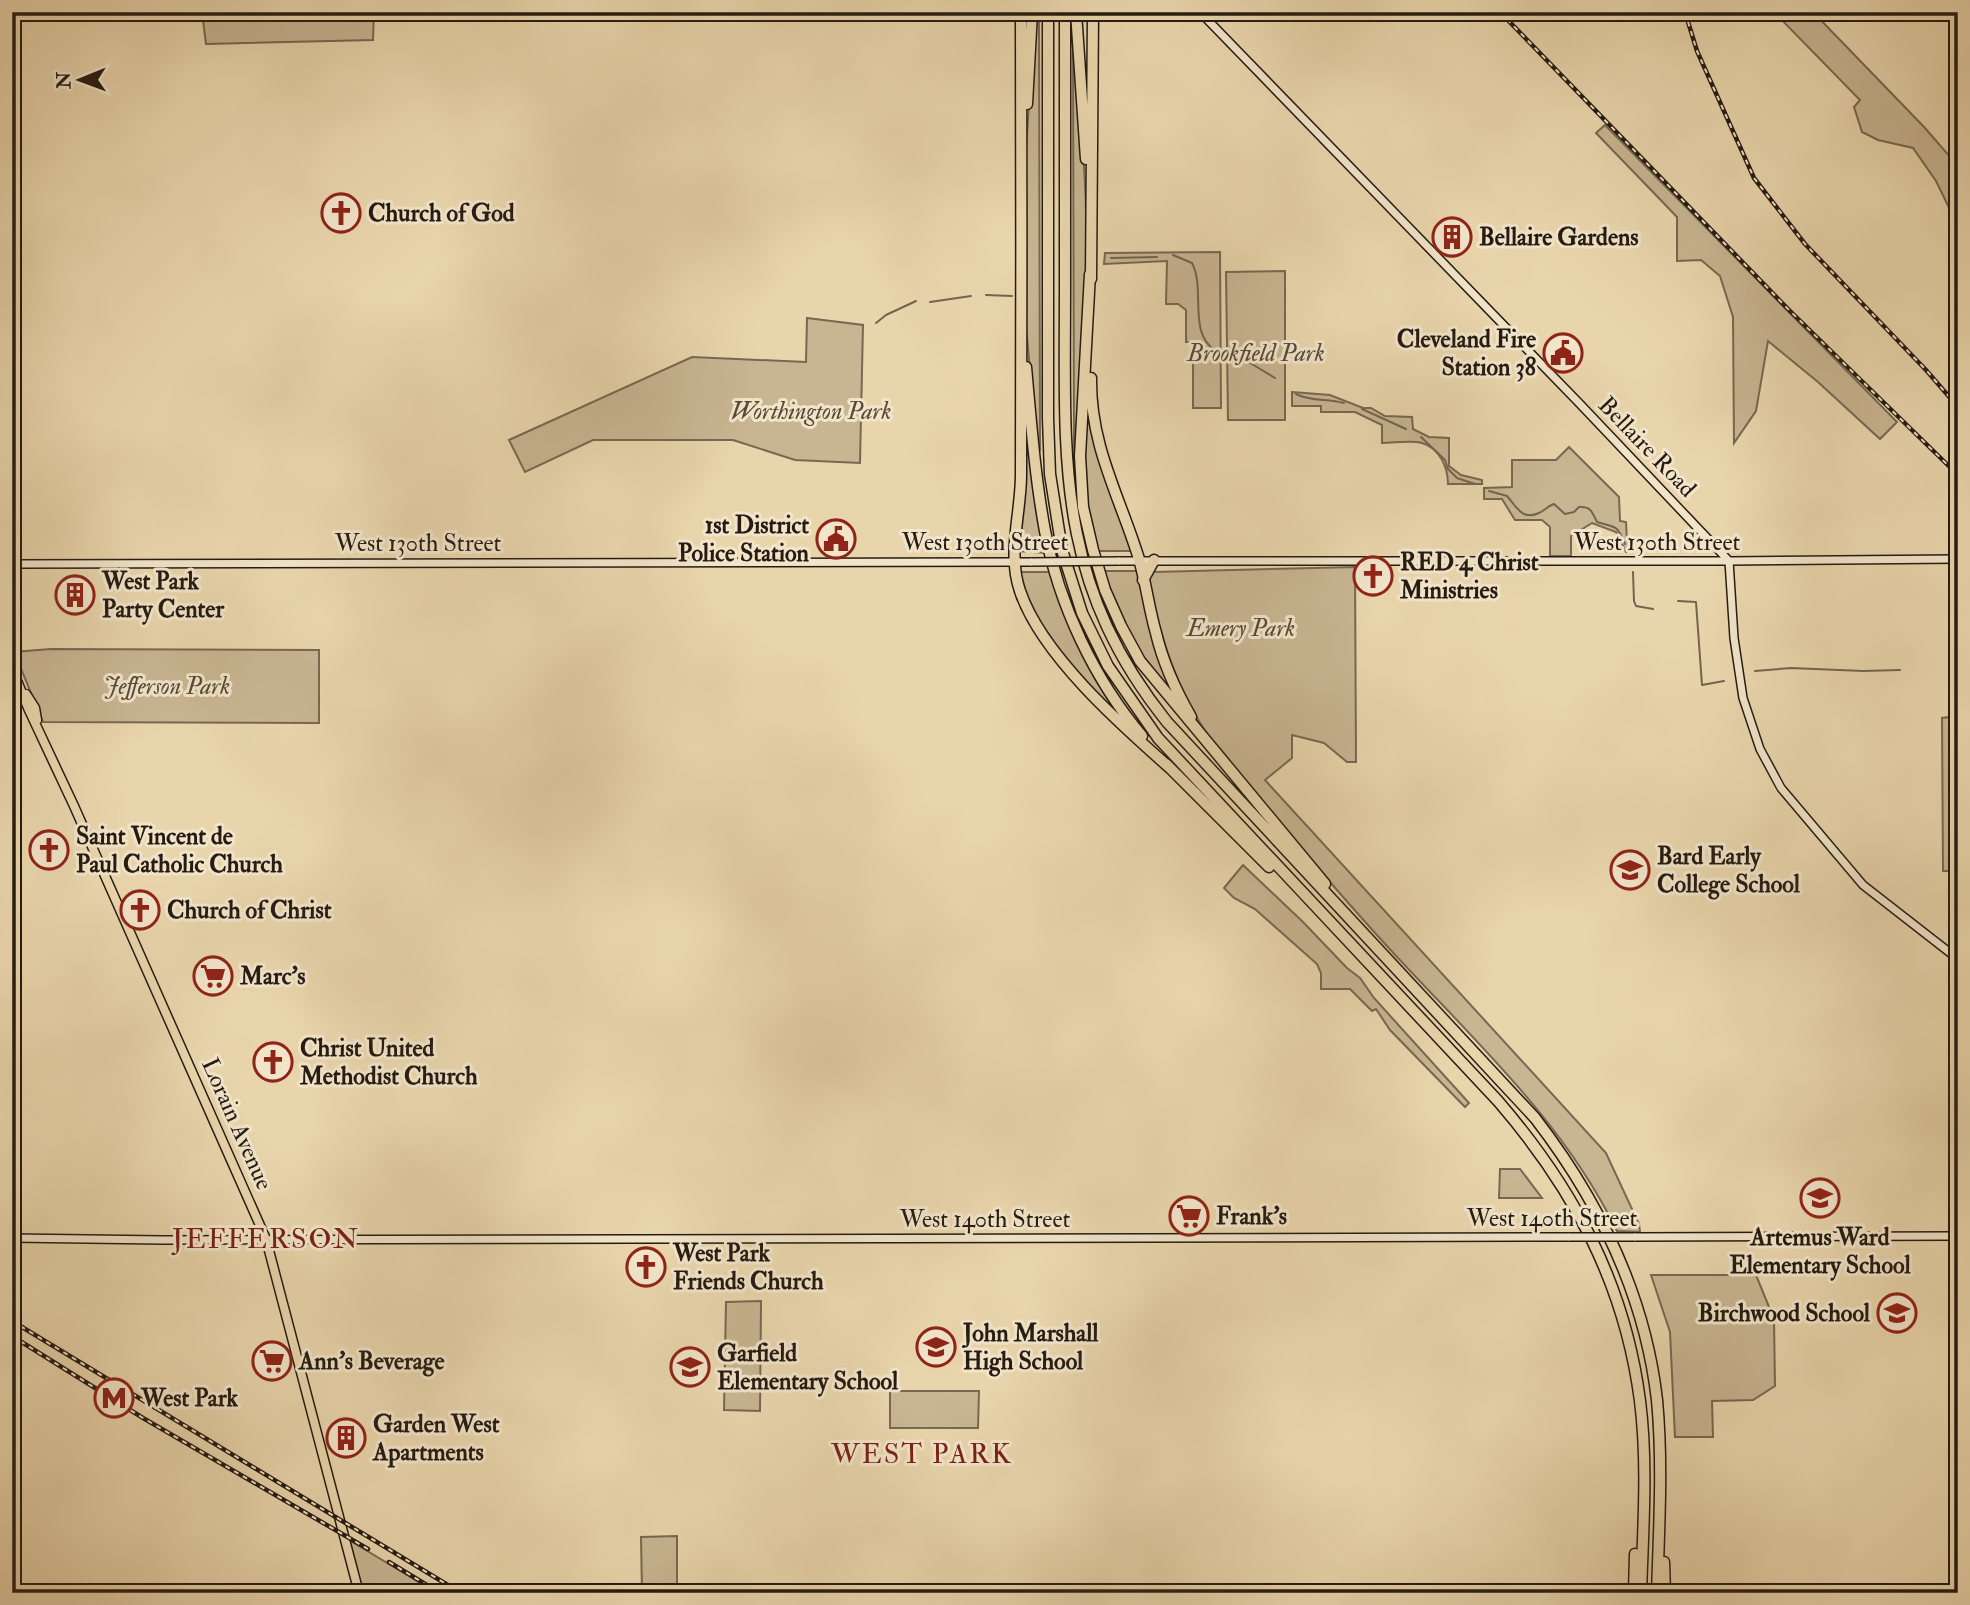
<svg xmlns="http://www.w3.org/2000/svg" width="1970" height="1605" viewBox="0 0 1970 1605" font-family="'IM FELL Double Pica',serif">
<style>
.green{fill:#c8b592;stroke:#766852;stroke-width:2}
.lines{fill:none;stroke-linecap:round;stroke-linejoin:round}
.stream{stroke:#72654f;stroke-width:2}
.secondary-casing{stroke:#251b12;stroke-width:10}
.primary-casing{stroke:#251b12;stroke-width:11}
.highway-casing{stroke:#251b12;stroke-width:13}
.secondary{stroke:#f1e4c9;stroke-width:7}
.primary{stroke:#e9d5ac;stroke-width:8}
.highway{stroke:#e9d5ac;stroke-width:10}
.rail-casing{stroke:#251b12;stroke-width:4.5}
.rail{stroke:#f1e4c9;stroke-width:2;stroke-dasharray:5;stroke-linecap:butt}
.secondary-bridge-casing{stroke:#251b12;stroke-width:10;stroke-linecap:butt}
.secondary-bridge{stroke:#f1e4c9;stroke-width:7}
.labels{text-anchor:middle;dominant-baseline:central;stroke-width:6;stroke-linejoin:round;paint-order:stroke}
.poi-label{font-size:24px;font-weight:bold;fill:#251b12;stroke:#f1e4c9;text-anchor:start}
.park-label{font-size:24px;font-style:italic;fill:#564938;stroke:#f1e4c9}
.street-label{font-size:24px;fill:#251b12;stroke:#f1e4c9}
.quarter-label{font-size:28px;letter-spacing:2px;fill:#7a1f14;stroke:#f1e4c9}
</style>
<rect width="100%" height="100%" fill="#e9d5ac"/>
<filter id="stains"><feTurbulence type="fractalNoise" baseFrequency=".00286" numOctaves="4"/><feColorMatrix values="0 0 0 0 .2 0 0 0 0 .09 0 0 0 0 .02 0 0 0 .5 -.17"/></filter>
<radialGradient id="worn" r=".72"><stop offset=".6" stop-color="#630" stop-opacity="0"/><stop offset="1" stop-color="#630" stop-opacity=".3"/></radialGradient>
<path class="green" d="M 202,12 L 374,12 L 373,40 L 206,44 Z
M 1035,12 L 1039,12 L 1040,450 L 1037,450 L 1025,314 L 1025,165 Z
M 1774,12 L 1813,12 L 1925,128 L 1958,166 L 1958,216 L 1954,218 L 1936,181 L 1913,148 L 1878,140 L 1862,132 L 1854,107 L 1860,100 Z
M 1075,46 C 1078,101 1085,156 1086,211 C 1088,293 1082,375 1077,457 L 1074,457 L 1073,47 Z
M 1605,125 L 1897,422 L 1880,439 L 1818,382 L 1768,341 L 1756,411 L 1734,443 L 1733,317 L 1720,276 L 1701,260 L 1677,261 L 1677,217 L 1596,133 Z
M 1220,252 L 1221,408 L 1193,408 L 1193,342 L 1186,342 L 1186,310 L 1178,304 L 1166,304 L 1167,261 L 1104,264 L 1105,253 Z
M 1285,271 L 1285,420 L 1228,420 L 1226,272 Z
M 807,318 L 863,325 L 860,463 L 795,460 L 733,440 L 593,440 L 525,472 L 509,440 L 692,357 L 806,362 Z
M 1089,376 L 1089,417 L 1098,456 L 1130,546 L 1130,551 L 1096,551 L 1086,499 L 1083,454 Z
M 1292,392 L 1330,395 L 1363,408 L 1371,408 L 1385,416 L 1412,417 L 1413,429 L 1429,437 L 1449,438 L 1449,466 L 1461,475 L 1482,480 L 1482,484 L 1448,484 C 1448,468 1440,448 1422,443 C 1411,440 1394,443 1382,443 L 1382,425 L 1355,412 L 1321,412 L 1321,406 L 1292,406 Z
M 1023,394 L 1046,553 L 1018,551 L 1026,478 Z
M 1569,447 L 1619,497 L 1620,521 L 1626,522 L 1627,541 L 1632,552 L 1626,552 L 1616,532 L 1592,523 L 1571,536 L 1571,556 L 1550,556 L 1550,527 L 1542,520 L 1515,520 L 1502,499 L 1484,499 L 1484,488 L 1512,487 L 1512,460 L 1556,460 Z
M 1355,567 L 1356,762 L 1347,762 L 1324,743 L 1292,735 L 1292,758 L 1265,780 L 1606,1153 L 1639,1224 L 1640,1232 L 1617,1231 C 1565,1124 1478,1044 1398,958 C 1333,888 1272,814 1211,740 C 1176,689 1163,643 1148,583 L 1149,576 L 1153,572 Z
M 1101,571 L 1137,571 L 1177,698 L 1150,670 L 1120,619 Z
M 1018,572 L 1050,572 C 1069,630 1093,674 1127,724 C 1080,677 1038,638 1018,572 Z
M 51,649 L 319,650 L 319,723 L 43,722 L 14,652 Z
M 1958,716 L 1958,871 L 1943,871 L 1942,718 Z
M 1243,865 L 1303,922 L 1347,968 L 1360,978 L 1374,998 L 1469,1103 L 1465,1107 L 1390,1030 L 1376,1009 L 1372,1011 L 1350,989 L 1321,989 L 1321,973 L 1317,964 L 1255,909 L 1234,898 L 1224,888 Z
M 1500,1169 L 1520,1169 L 1542,1198 L 1499,1198 Z
M 1651,1275 L 1756,1275 L 1774,1319 L 1775,1386 L 1753,1400 L 1712,1401 L 1713,1437 L 1675,1437 L 1670,1332 Z
M 761,1301 L 760,1411 L 724,1410 L 726,1302 Z
M 890,1391 L 979,1391 L 978,1428 L 890,1428 Z
M 677,1536 L 677,1593 L 642,1593 L 641,1537 Z
M 349,1540 L 437,1593 L 363,1593 Z"/>
<g class="lines">
<path class="stream" d="M 1173,255 L 1192,263 C 1206,290 1187,333 1216,351
M 1111,258 L 1157,257
M 986,295 L 1012,296
M 930,302 L 971,296
M 876,323 L 886,315 L 916,301
M 1237,355 L 1275,378
M 1296,394 C 1311,402 1328,398 1344,403
M 1362,409 L 1406,429
M 1421,437 L 1445,460 L 1448,469 L 1457,478 L 1475,484
M 1489,491 L 1507,496 C 1516,506 1522,521 1539,513 C 1544,511 1548,506 1554,504 L 1565,514 L 1574,512 L 1579,507 C 1591,506 1592,512 1597,522 C 1616,528 1616,523 1625,544
M 1633,572 L 1634,601 L 1636,606 L 1653,609
M 1678,601 L 1696,602 L 1702,685 L 1724,681
M 1755,671 L 1791,668 L 1863,671 L 1900,670"/>
<g class="secondary-casing">
<path id="secondary" d="M 1200,12 L 1580,404 L 1729,561 L 1734,638 L 1743,698 L 1760,749 L 1781,788 L 1863,885 L 1958,959
M 1118,561 L 1729,561 L 1958,559
M 12,564 L 1032,562
M 1634,1237 L 1958,1236
M 12,1238 L 162,1240 L 1569,1237"/>
</g>
<g class="primary-casing">
<path id="primary" d="M 12,668 L 28,708 L 74,806 L 266,1239 L 359,1593
M 26,694 L 35,708 L 37,720"/>
</g>
<g class="highway-casing">
<path id="highway" d="M 1021,12 C 1022,166 1021,321 1021,475 C 1021,513 1007,554 1020,591 C 1041,654 1120,724 1170,768
M 1048,12 L 1048,418 L 1050,474 L 1062,550 L 1082,613 L 1108,666 L 1158,738 L 1498,1101 C 1574,1189 1625,1284 1640,1401 C 1648,1464 1643,1529 1641,1593
M 1065,12 C 1065,104 1065,197 1065,289 C 1065,458 1054,581 1167,722 L 1535,1118 C 1599,1201 1645,1295 1657,1400 C 1663,1464 1659,1529 1657,1593
M 1076,12 L 1086,159
M 1027,104 L 1032,12
M 1090,274 L 1080,456 L 1083,507 L 1093,550 L 1105,590 L 1121,626 L 1140,661 L 1325,884
M 1091,279 L 1093,12
M 1026,367 C 1031,422 1035,477 1045,531 C 1059,605 1094,679 1142,736
M 1091,378 C 1090,446 1120,497 1139,559 C 1146,583 1149,609 1156,633 C 1163,663 1176,691 1191,717
M 1143,580 L 1154,560
M 1166,764 L 1269,867
M 1664,1562 L 1665,1593
M 1634,1593 L 1635,1554"/>
</g>
<use href="#secondary" class="secondary"/>
<use href="#primary" class="primary"/>
<use href="#highway" class="highway"/>
<g class="rail-casing">
<path id="rail" d="M 1500,12 L 1789,310 L 1958,475
M 1685,12 L 1697,51 L 1754,178 L 1805,244 L 1926,370 L 1958,407
M 12,1321 L 461,1593
M 12,1336 L 143,1418 L 368,1549
M 389,1562 L 440,1593"/>
</g>
<use href="#rail" class="rail"/>
<g class="secondary-bridge-casing">
<path id="secondary-bridge" d="M 1032,562 L 1118,561
M 1569,1237 L 1634,1237"/>
</g>
<use href="#secondary-bridge" class="secondary-bridge"/>
</g>
<defs>
<g id="church-ring" transform="scale(2.0125)"><circle r="9.5" fill="#f1e4c9" stroke="#8f2418" stroke-width="1.5"/><path d="M-1.2-6h2.4v3.5h3.3v2.4h-3.3V6h-2.4V-.1h-3.3v-2.4h3.3Z" fill="#8f2418"/></g>
<g id="building-ring" transform="scale(2.0125)"><circle r="9.5" fill="#f1e4c9" stroke="#8f2418" stroke-width="1.5"/><path d="M-4-6H4V6H1V3H-1V6H-4ZM-2.5-4.3h1.7v1.8h-1.7ZM.8-4.3h1.7v1.8H.8ZM-2.5-1h1.7V.8h-1.7ZM.8-1h1.7V.8H.8Z" fill="#8f2418"/></g>
<g id="civic-ring" transform="scale(2.0125)"><circle r="9.5" fill="#f1e4c9" stroke="#8f2418" stroke-width="1.5"/><path d="M-.6-6.5H3V-4.5H.6V-3L4-1V1h2V6H-6V1h2V-1L-.6-3ZM-1.2 2.5V6h2.4V2.5Z" fill="#8f2418"/></g>
<g id="school-ring" transform="scale(2.0125)"><circle r="9.5" fill="#f1e4c9" stroke="#8f2418" stroke-width="1.5"/><path d="M0-5L7-2L0 1L-7-2ZM-4 1L0 2.5L4 1V4Q0 6-4 4Z" fill="#8f2418"/></g>
<g id="supermarket-ring" transform="scale(2.0125)"><circle r="9.5" fill="#f1e4c9" stroke="#8f2418" stroke-width="1.5"/><path d="M-6-5.5h2.5l.6 2H6L4.5 2H-2.5L-4.4-4H-6ZM-1.5 3.2a1.3 1.3 0 1 0 .1 0ZM3 3.2a1.3 1.3 0 1 0 .1 0Z" fill="#8f2418"/></g>
<g id="metro-ring" transform="scale(2.0125)"><circle r="9.5" fill="#f1e4c9" stroke="#8f2418" stroke-width="1.5"/><path d="M-5.5 5V-5H-3L0 0L3-5H5.5V5H3V-.5L0 4L-3-.5V5Z" fill="#8f2418"/></g>
</defs>
<g fill-rule="evenodd">
<use href="#church-ring" x="341" y="213"/>
<use href="#building-ring" x="1452" y="237"/>
<use href="#civic-ring" x="1563" y="353"/>
<use href="#civic-ring" x="836" y="539"/>
<use href="#church-ring" x="1373" y="576"/>
<use href="#building-ring" x="75" y="595"/>
<use href="#church-ring" x="49" y="850"/>
<use href="#school-ring" x="1630" y="870"/>
<use href="#church-ring" x="140" y="910"/>
<use href="#supermarket-ring" x="213" y="976"/>
<use href="#church-ring" x="273" y="1062"/>
<use href="#school-ring" x="1820" y="1198"/>
<use href="#supermarket-ring" x="1189" y="1216"/>
<use href="#church-ring" x="646" y="1267"/>
<use href="#school-ring" x="1897" y="1313"/>
<use href="#school-ring" x="936" y="1347"/>
<use href="#supermarket-ring" x="272" y="1361"/>
<use href="#school-ring" x="690" y="1367"/>
<use href="#metro-ring" x="114" y="1398"/>
<use href="#building-ring" x="346" y="1438"/>
</g>
<g class="labels">
<g class="poi-label">
<text x="368" y="213">Church of God</text>
<text x="1479" y="237">Bellaire Gardens</text>
<text x="1536" y="339" text-anchor="end">Cleveland Fire<tspan x="1536" dy="28">Station 38</tspan></text>
<text x="809" y="525" text-anchor="end">1st District<tspan x="809" dy="28">Police Station</tspan></text>
<text x="1400" y="562">RED 4 Christ<tspan x="1400" dy="28">Ministries</tspan></text>
<text x="102" y="581">West Park<tspan x="102" dy="28">Party Center</tspan></text>
<text x="76" y="836">Saint Vincent de<tspan x="76" dy="28">Paul Catholic Church</tspan></text>
<text x="1657" y="856">Bard Early<tspan x="1657" dy="28">College School</tspan></text>
<text x="167" y="910">Church of Christ</text>
<text x="240" y="976">Marc's</text>
<text x="300" y="1048">Christ United<tspan x="300" dy="28">Methodist Church</tspan></text>
<text x="1216" y="1216">Frank's</text>
<text x="1820" y="1237" text-anchor="middle">Artemus Ward<tspan x="1820" dy="28">Elementary School</tspan></text>
<text x="673" y="1253">West Park<tspan x="673" dy="28">Friends Church</tspan></text>
<text x="1870" y="1313" text-anchor="end">Birchwood School</text>
<text x="963" y="1333">John Marshall<tspan x="963" dy="28">High School</tspan></text>
<text x="717" y="1353">Garfield<tspan x="717" dy="28">Elementary School</tspan></text>
<text x="299" y="1361">Ann's Beverage</text>
<text x="141" y="1398">West Park</text>
<text x="373" y="1424">Garden West<tspan x="373" dy="28">Apartments</tspan></text>
</g>
<g class="park-label">
<text x="1256" y="353">Brookfield Park</text>
<text x="811" y="411">Worthington Park</text>
<text x="1241" y="628">Emery Park</text>
<text x="167" y="686">Jefferson Park</text>
</g>
<g class="street-label">
<text transform="translate(1647 447) rotate(46)">Bellaire Road</text>
<text x="985" y="542">West 130th Street</text>
<text x="1657" y="542">West 130th Street</text>
<text x="418" y="543">West 130th Street</text>
<text transform="translate(237 1124) rotate(66)">Lorain Avenue</text>
<text x="1552" y="1218">West 140th Street</text>
<text x="985" y="1219">West 140th Street</text>
</g>
<g class="quarter-label">
<text x="266" y="1239">JEFFERSON</text>
<text x="922" y="1454">WEST PARK</text>
</g>
</g>
<rect width="1970" height="1605" fill="none" stroke="#e9d5ac" stroke-width="42"/>
<rect x="14" y="14" width="1942" height="1577" fill="none" stroke="#251b12" stroke-width="3.5"/>
<rect x="21" y="21" width="1928" height="1563" fill="none" stroke="#251b12" stroke-width="2"/>
<g transform="translate(80 80) rotate(269)" stroke="#f1e4c9" stroke-width="5" paint-order="stroke">
<path d="M0-5L12 26L0 18L-12 26Z" fill="#251b12"/>
<text y="-10" font-size="19" font-weight="bold" text-anchor="middle" fill="#251b12">N</text>
</g>
<rect width="100%" height="100%" filter="url(#stains)"/>
<rect width="100%" height="100%" fill="url(#worn)"/>
</svg>
